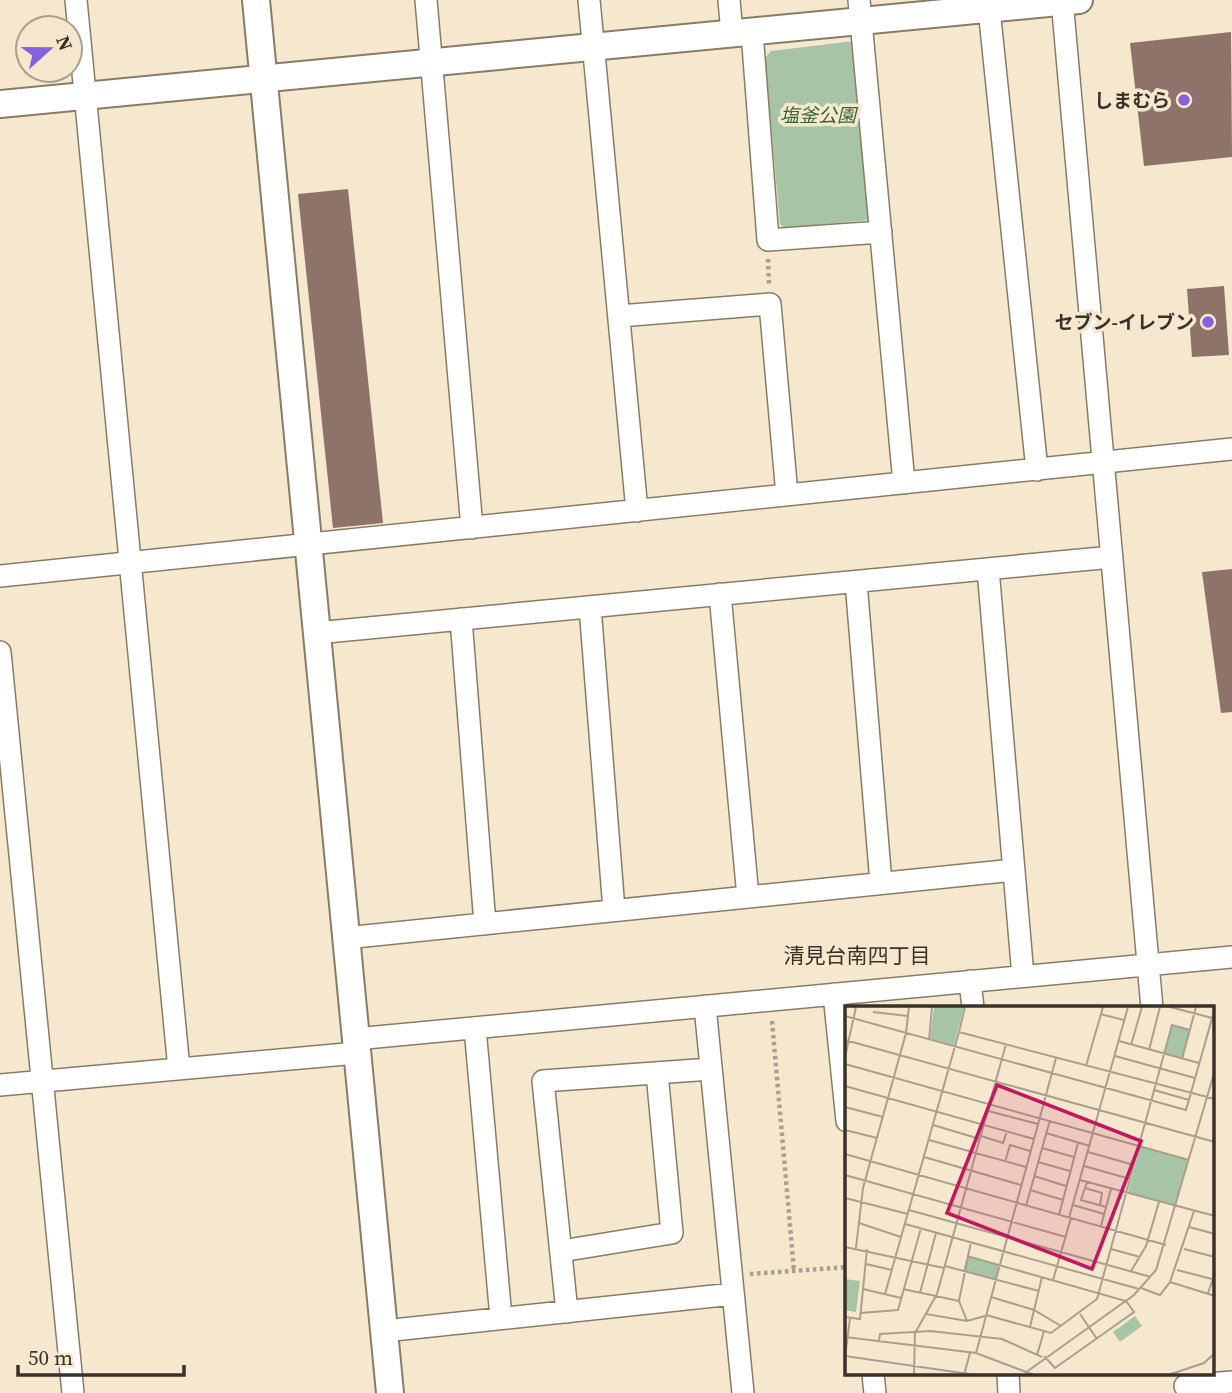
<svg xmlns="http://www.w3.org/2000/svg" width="1232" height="1393" viewBox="0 0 1232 1393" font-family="'Source Serif 4','Noto Sans JP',serif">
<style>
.green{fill:#a7c4a6}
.building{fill:#8e736a}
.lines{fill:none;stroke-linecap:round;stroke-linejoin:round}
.minor-casing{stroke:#897c66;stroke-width:24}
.tertiary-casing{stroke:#897c66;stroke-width:30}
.path{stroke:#aba08e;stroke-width:4.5;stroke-dasharray:3.5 3.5;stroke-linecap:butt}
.minor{stroke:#fff;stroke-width:21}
.tertiary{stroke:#fff;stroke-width:26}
.poi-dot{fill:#8462dd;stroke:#f6e8cf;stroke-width:2.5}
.labels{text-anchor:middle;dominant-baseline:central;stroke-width:7;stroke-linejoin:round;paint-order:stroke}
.poi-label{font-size:19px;font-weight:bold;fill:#383229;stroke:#f6e8cf;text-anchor:end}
.park-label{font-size:19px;font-style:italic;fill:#356436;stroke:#f6e8cf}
.neighbourhood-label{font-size:21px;fill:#383229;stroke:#f6e8cf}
.inset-road{fill:none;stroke:#aa9f8d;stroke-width:2}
.view{fill:#c2185b;fill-opacity:0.15;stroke:#c2185b;stroke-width:3.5}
.inset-edge{fill:none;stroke:#383229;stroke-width:3.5}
</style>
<rect width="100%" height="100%" fill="#f6e8cf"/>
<path class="green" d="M 854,41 L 873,215 L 868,220 L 786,228 L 780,225 L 765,58 L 771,51 Z"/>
<path class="building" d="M 1231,32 L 1232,157 L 1144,166 L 1130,43 Z
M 348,189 L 383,523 L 333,528 L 298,194 Z
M 1224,286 L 1229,355 L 1192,357 L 1187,289 Z
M 1232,569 L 1232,712 L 1221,713 L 1202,572 Z"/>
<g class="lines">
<g class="minor-casing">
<path id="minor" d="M 76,0 L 179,1069
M 426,0 L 472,528
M 589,0 L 637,511
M 729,0 L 732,34
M 859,0 L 904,483
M 1062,0 L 1152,1008
M 989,9 L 1037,470
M 752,32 L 768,240 L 881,232
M 619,316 L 770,304 L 787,495
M 988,569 L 1023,976
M 0,576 L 1232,449
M 856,582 L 881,883
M 720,594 L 748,897
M 590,607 L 614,910
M 461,619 L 485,924
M 316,633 L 1112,557
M 0,652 L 73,1393
M 345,938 L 1014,870
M 970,981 L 973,1008
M 834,994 L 847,1121
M 705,1006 L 743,1393
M 475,1028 L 501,1318
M 355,1039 L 1232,957
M 0,1085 L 357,1053
M 561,1251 L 672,1233 L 657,1073
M 567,1312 L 543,1081 L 711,1069
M 384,1331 L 733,1294
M 873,1374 L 875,1393
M 1008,1374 L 1009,1393
M 1185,1386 L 1232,1382"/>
</g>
<g class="tertiary-casing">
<path id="tertiary" d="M 256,0 L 390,1393
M 0,104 L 1079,0"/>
</g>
<path class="path" d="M 768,259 L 769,285
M 772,1021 L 794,1271
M 750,1274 L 847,1267"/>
<use href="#minor" class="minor"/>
<use href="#tertiary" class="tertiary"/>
</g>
<g class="poi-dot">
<circle cx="1184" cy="100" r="7"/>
<circle cx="1208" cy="322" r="7"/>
</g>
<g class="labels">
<g class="poi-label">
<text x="1170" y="100">しまむら</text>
<text x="1194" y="322">セブン-イレブン</text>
</g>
<g class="park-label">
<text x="818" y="115">塩釜公園</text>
</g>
<g class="neighbourhood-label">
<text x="857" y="955">清見台南四丁目</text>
</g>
</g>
<g transform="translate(845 1006)">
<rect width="369" height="369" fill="#f6e8cf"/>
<path d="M 89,1 L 119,1 L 109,39 L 85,33 ZM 327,19 L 345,24 L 337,53 L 320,48 ZM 295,141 L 343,154 L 331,200 L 283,186 ZM 122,250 L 154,259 L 151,274 L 118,265 ZM 0,273 L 15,275 L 11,306 L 0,304 ZM 290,310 L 297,320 L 275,336 L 268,326 Z" fill="#a7c4a6"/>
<path class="inset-road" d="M 325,1 L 367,12M 28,6 L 63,10M 255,8 L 279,14M 0,10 L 341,104 L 370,2M 114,26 L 120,1M 0,34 L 370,136M 84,34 L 87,1M 274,35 L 354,57M 286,39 L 297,1M 304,44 L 315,1M 270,50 L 350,72M 0,51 L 11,1M 337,53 L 351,1M 0,58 L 344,154M 241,60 L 258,1M 0,80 L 189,133M 309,84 L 344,94M 0,101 L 38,111M 143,105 L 193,118M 88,119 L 135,133M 0,124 L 32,132M 201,127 L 245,140M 136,130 L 158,137 L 162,125M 84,134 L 181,161M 294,139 L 327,19 L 345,24M 197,142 L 229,151M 243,146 L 289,159M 0,148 L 321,239M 79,151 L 176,179M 160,156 L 165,139 L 185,145M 193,156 L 225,165M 239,160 L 285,173M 0,169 L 221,231M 189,170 L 221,180M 235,174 L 370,210M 242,176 L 236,194 L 261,201M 240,182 L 257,187 L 255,199M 185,184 L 218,194M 0,192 L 63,208M 228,199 L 259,208M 181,200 L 205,114M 64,204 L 306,271M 214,209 L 233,137M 224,212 L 283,1M 14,217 L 56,231M 60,218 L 294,283M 256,220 L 266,183M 344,221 L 370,228M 0,241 L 99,262M 11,242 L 18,182 L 61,27 L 64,1M 266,243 L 295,251M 339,243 L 370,251M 122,250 L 281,295 L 289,306 L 210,362 L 199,350M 21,258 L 47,264M 100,260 L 194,285M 332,264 L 367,273M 286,265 L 301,240 L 314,196M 208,274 L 226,212M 325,276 L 370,290M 296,282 L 315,289 L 325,276 L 349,205M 18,283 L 56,292M 58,283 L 114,295M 75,287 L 91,227M 363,287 L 370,267M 40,288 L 114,26 L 370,93M 146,291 L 189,304 L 216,320M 15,307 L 53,304 L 76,222M 81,308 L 122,315 L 140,310M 235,308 L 252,333M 141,309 L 206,327 L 252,293 L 294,140M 0,311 L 15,313 L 22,243M 122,315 L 114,295 L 126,236M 185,321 L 197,271M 0,331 L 131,347 L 189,369M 34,335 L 35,328 L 85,325 L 157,333 L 197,351M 131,347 L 211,52M 192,349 L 199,325M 0,350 L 131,369M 0,351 L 5,312M 180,367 L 289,289 L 311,264 L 370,64M 69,369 L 70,327 L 92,288 L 161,38M 119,369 L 125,347M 323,369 L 359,357 L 370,347"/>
<path class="view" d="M 152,79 L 296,135 L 247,263 L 102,207 Z"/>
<rect width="369" height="369" class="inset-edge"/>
</g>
<g transform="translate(49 49) rotate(69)"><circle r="33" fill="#f6e8cf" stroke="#aa9f8d" stroke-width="2"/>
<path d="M0-5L12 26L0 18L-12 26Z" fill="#8462dd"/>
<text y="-10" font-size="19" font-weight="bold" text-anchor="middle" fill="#383229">N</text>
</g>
<path d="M18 1365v10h166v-10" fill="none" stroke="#383229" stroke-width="3.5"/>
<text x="28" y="1365" font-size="21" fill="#383229" stroke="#f6e8cf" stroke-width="5" paint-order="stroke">50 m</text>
</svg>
